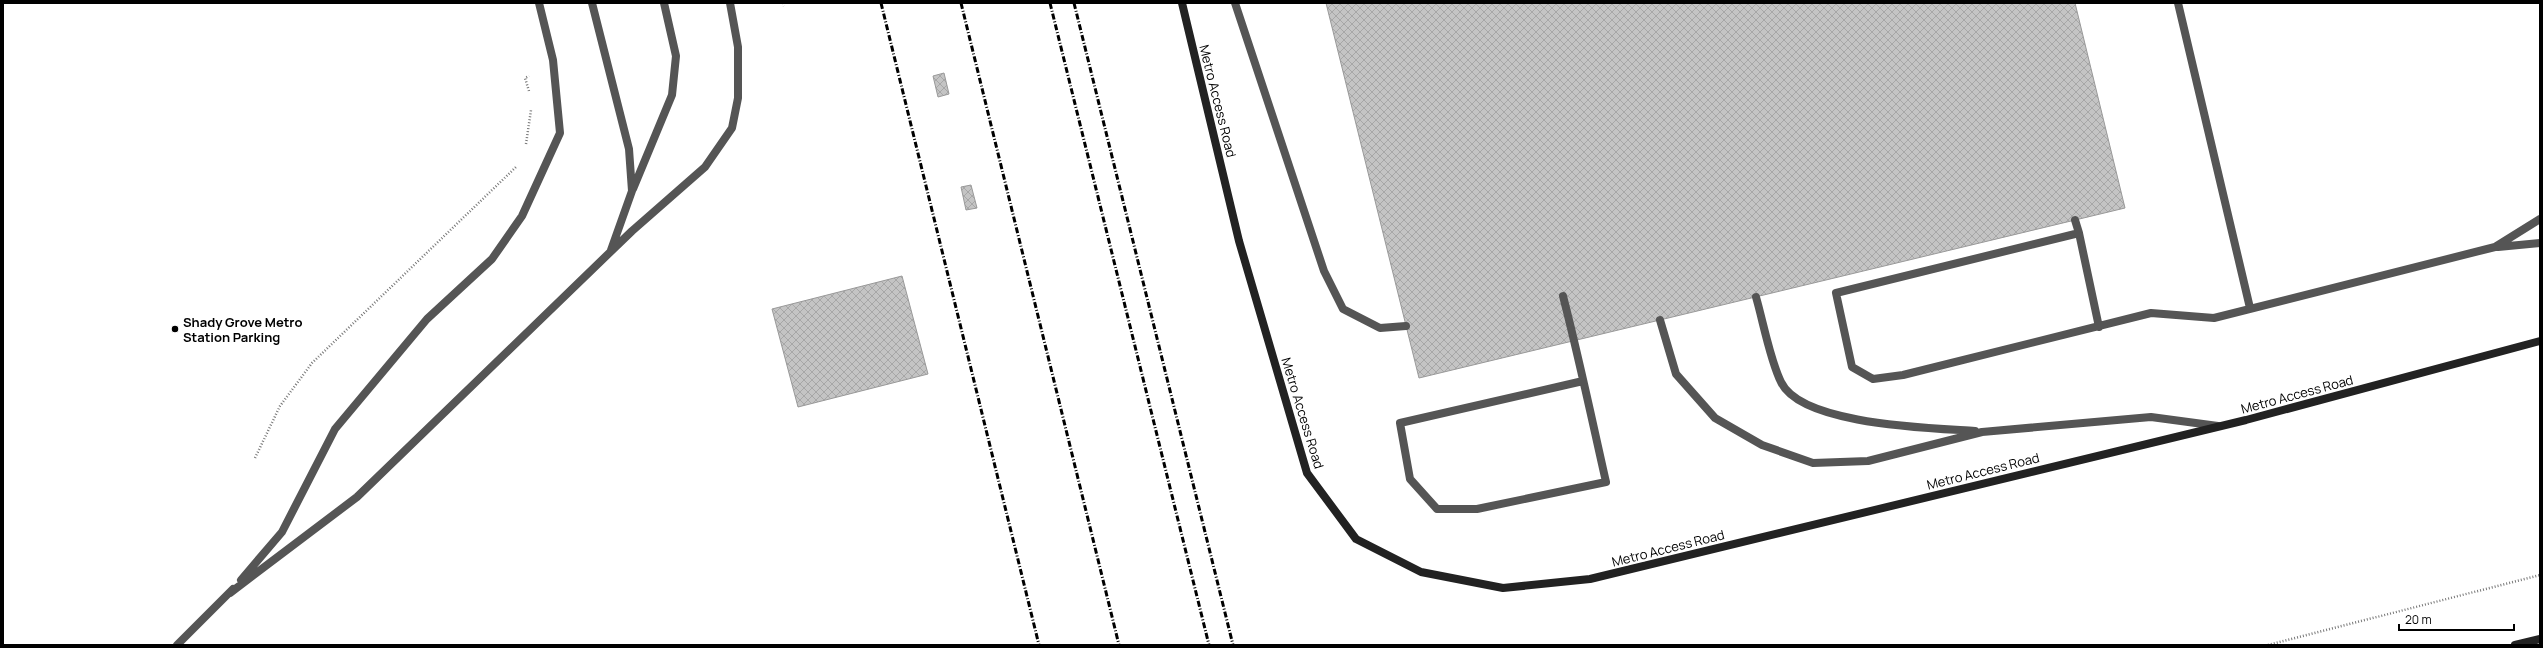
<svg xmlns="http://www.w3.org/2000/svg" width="2543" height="648" viewBox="0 0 2543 648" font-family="Manrope,sans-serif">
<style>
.building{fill:url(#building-cross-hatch);stroke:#999}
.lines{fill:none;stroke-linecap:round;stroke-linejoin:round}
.path{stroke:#777;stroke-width:2.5;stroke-dasharray:1 2;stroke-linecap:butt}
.service{stroke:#555;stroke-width:8}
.secondary{stroke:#222;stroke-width:8}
.rail{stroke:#000;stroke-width:3;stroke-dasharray:6 2 1 2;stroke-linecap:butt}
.poi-dot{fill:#000;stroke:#fff;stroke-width:1.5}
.labels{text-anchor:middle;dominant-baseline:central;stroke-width:3.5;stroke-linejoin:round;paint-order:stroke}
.street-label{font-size:13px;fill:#000;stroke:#fff}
.poi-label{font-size:13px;font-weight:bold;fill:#000;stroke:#fff;text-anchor:start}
</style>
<defs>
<pattern id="building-cross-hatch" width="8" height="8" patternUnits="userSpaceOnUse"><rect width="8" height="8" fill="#c4c4c4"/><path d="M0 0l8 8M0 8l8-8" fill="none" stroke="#a7a7a7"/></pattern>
</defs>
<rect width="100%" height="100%" fill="#fff"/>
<path class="building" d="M 1326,3 L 2075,3 L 2125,208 L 1419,378 Z
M 944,73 L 949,94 L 938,97 L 933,76 Z
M 971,185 L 977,208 L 966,210 L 961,187 Z
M 902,276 L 928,374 L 798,407 L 772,309 Z"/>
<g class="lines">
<path class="path" d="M 783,3 L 784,6
M 529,91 L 525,78 L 529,76
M 526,144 L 531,110
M 255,458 L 280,406 L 312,363 L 516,167
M 2268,645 L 2540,575"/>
<path class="service" d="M 592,3 L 629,149 L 632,191 L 611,250
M 1235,3 L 1324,271 L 1343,309 L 1380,328 L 1406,326
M 2178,3 L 2250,308
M 633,189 L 672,95 L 676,56 L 664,3
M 2075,220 L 2079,233
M 2498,247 L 2540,243
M 1563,296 C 1579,358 1592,420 1606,482 L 1477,509 L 1437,509 L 1410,479 L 1400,423 L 1583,381
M 1756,297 C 1763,321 1770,360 1781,382 C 1801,425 1931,428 1975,431
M 1660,320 L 1676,374 L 1715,418 L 1762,445 L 1813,463 L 1868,461 L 1982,432 L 2151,417 L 2218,426
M 2099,327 L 2079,233 L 1836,293 L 1852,367 L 1873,379 L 1903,375 L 2151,313 L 2214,318 L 2495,247 L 2540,219
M 241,580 L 282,532 L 335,429 L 427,319 L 492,259 L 522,216 L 560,133 L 553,60 L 539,3
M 230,593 L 357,497 L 632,231 L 705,167 L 732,128 L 738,98 L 738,47 L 730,3
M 177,645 L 233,589"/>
<path class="secondary" d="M 1182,3 L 1239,241 L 1307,473 L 1356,539 L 1421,572 L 1503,588 L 1590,579 L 2246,420 L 2540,341
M 2515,645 L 2540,639"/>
<path class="rail" d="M 881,3 L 1039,645
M 961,3 L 1119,645
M 1050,3 L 1209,645
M 1074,3 L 1233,645"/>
</g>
<circle class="poi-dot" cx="175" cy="329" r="4"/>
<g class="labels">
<g class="street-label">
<text transform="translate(1218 101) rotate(76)">Metro Access Road</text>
<text transform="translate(2297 394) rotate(-15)">Metro Access Road</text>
<text transform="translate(1303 413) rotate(73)">Metro Access Road</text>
<text transform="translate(1983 471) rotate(-14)">Metro Access Road</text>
<text transform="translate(1668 548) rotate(-14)">Metro Access Road</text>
</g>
<g class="poi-label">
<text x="183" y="322">Shady Grove Metro<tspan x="183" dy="15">Station Parking</tspan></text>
</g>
</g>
<rect width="2543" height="648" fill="none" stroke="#000000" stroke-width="8"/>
<path d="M2399 624v6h115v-6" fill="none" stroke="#000000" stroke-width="2"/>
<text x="2405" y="624" font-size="12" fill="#000000" stroke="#ffffff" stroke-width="3" paint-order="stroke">20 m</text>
</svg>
